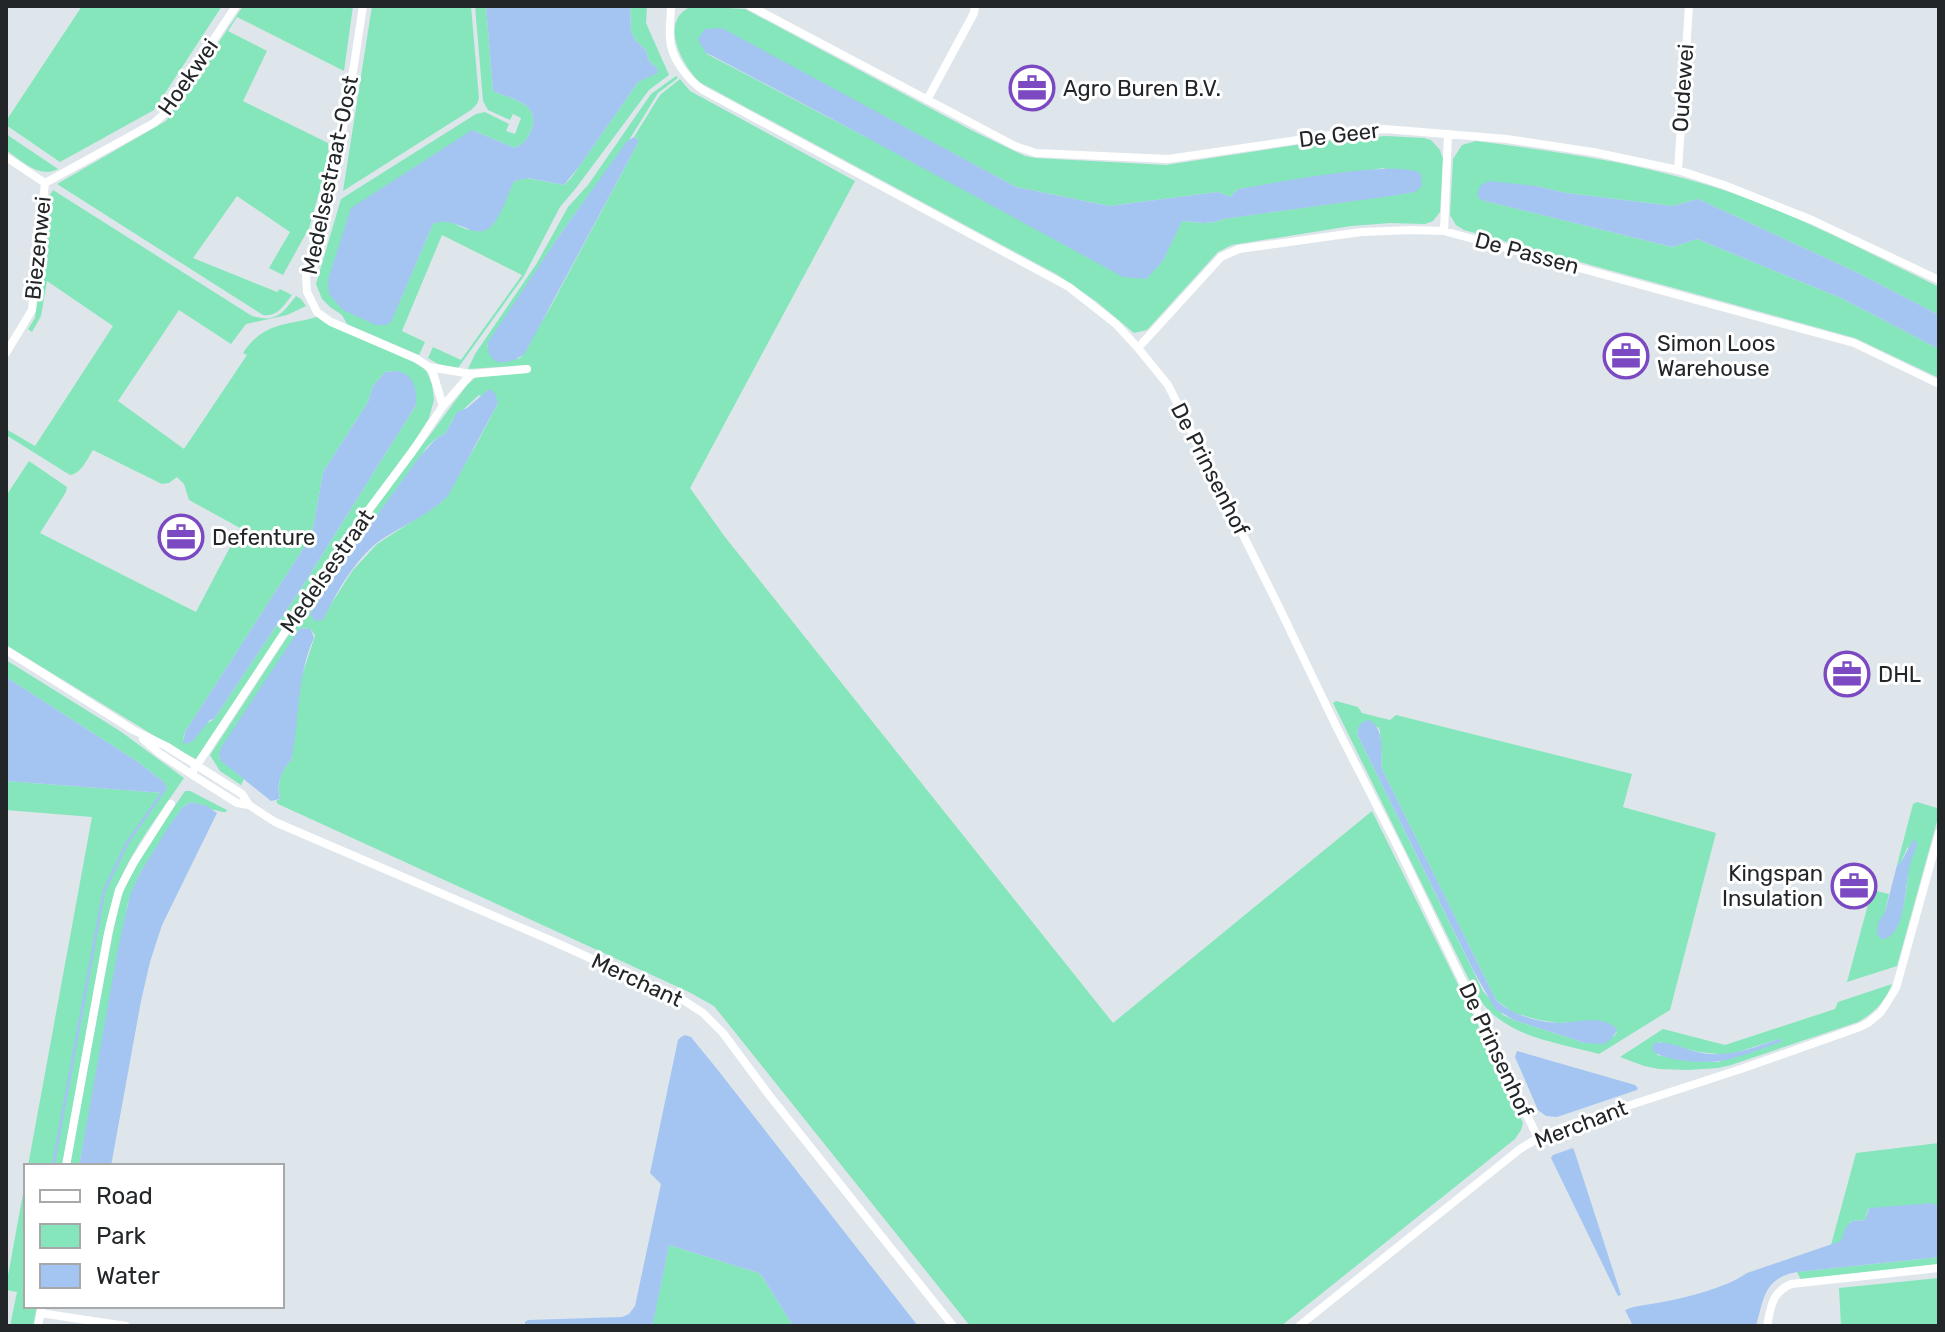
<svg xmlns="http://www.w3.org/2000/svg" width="1945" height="1332" viewBox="0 0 1945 1332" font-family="Rubik,sans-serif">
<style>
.green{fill:#84e6ba;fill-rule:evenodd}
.water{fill:#a4c5f2}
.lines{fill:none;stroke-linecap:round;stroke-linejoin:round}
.stream{stroke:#a4c5f2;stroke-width:3}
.street{stroke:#fff;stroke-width:8}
.labels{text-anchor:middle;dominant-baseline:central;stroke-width:6;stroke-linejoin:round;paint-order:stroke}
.street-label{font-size:22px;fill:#232628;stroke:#fff}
.poi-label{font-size:22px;fill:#232628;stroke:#fff;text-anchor:start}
</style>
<rect width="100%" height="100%" fill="#dee6ec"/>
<path class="green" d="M 82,6 L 222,6 L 154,110 L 60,162 L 6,125 L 6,121 Z
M 243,6 L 353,6 L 344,71 L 237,17 L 228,31 L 267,51 L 243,101 L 328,143 L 329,158 L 309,228 L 283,275 L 269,268 L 290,232 L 237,196 L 193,258 L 277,292 L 280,289 L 292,295 C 284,305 278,317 263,315 L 57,184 L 166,121 Z
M 372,6 L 471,6 L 479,98 L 477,104 L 471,110 L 343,191 Z
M 475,6 L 486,6 L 493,91 C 511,99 540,103 532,128 C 529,137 524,144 515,148 L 472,130 L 391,322 L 433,224 C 452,215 457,230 472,230 C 479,230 487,226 493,225 L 514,181 L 527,178 L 564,185 L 571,178 L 638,82 L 657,68 L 649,61 L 645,49 L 636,41 L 631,32 L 630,6 L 647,6 L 646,23 L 669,75 L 649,90 L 576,188 L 560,207 L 524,276 L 458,368 L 438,364 L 428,358 L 433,347 L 461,360 L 522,275 L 442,235 L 402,331 L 425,342 L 419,355 L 347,324 L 342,315 L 330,307 L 322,299 L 316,284 L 341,199 L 476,114 L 485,112 L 509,124 L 506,131 L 515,134 L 521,118 L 513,114 L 510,120 L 488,110 L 483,101 Z
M 692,6 L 745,9 L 973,131 L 1025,156 L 1036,158 L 1166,165 L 1316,142 L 1386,136 L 1424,138 L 1431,140 L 1440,150 L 1443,159 L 1440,212 L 1433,221 L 1425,224 L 1390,223 L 1351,226 L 1232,245 L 1218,252 L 1147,330 L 1134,333 L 1097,302 L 1058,275 L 701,83 C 681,65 658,20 692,6 ZM 705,53 L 876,112 L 1016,187 L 1109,206 L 1218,192 L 1230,197 L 1238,189 L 1384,168 L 1415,192 L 1223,219 L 1215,222 L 1204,223 L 1181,221 L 1163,261 L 864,136 Z
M 676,76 L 678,78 L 658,93 L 631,137 L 561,233 L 487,346 L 518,359 L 521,357 L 551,306 L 638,143 L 637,138 L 634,137 L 660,95 L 680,79 L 690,91 L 855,181 L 690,488 L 725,537 L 1113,1023 L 1372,811 L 1481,1031 L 1523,1123 L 1521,1130 L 1515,1139 L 1281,1326 L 970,1326 L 714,1006 L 689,992 L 278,804 L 276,801 L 280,799 C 277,786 280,769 291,761 L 301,678 L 315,636 L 311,629 L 300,628 L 219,758 L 244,779 L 241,785 L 220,771 L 210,755 L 343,552 L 467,385 L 476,377 L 528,373 L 527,365 L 468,369 L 475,354 L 537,263 L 568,207 L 588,185 L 651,94 ZM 479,395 L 498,403 L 475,447 L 442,502 L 377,544 L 353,570 L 331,604 L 313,618 L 310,614 L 338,569 L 427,447 L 437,438 L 445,434 L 453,419 Z
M 6,134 L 58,169 C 39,179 22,161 6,150 Z
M 1476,141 C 1552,151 1630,161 1704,184 C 1786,208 1862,250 1939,287 L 1939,315 L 1854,271 L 1698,199 L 1673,206 L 1566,193 L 1536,186 L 1481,200 L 1672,247 L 1697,239 L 1841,298 L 1939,349 L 1939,378 L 1855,338 L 1464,230 L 1456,225 L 1450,215 L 1453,159 L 1462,145 Z
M 53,190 L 252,316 C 276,323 282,314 296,296 L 301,299 L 306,306 L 287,315 L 246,324 L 231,344 L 179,310 L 118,401 L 184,449 L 247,355 L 243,353 C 264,322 284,326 317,317 L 325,323 L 412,361 L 423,368 L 427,372 L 432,385 L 434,400 L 429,418 L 416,439 L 337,547 L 196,759 L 176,749 L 6,645 L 6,496 L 29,461 L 67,487 L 66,492 L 40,533 L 196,612 L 240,528 L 189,500 L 184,484 L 177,477 L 169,483 L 162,484 L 93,450 C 87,459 82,473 70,475 L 6,435 L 6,429 L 35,446 L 113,326 L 47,281 L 41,316 L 32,332 L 28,329 L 35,318 L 50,195 ZM 397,371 L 416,395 L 416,405 L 300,590 L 214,719 L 183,739 L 185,732 L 312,535 L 323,472 L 368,402 L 373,386 L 385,372 Z
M 6,660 L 120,731 L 184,778 C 161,812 134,846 118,884 C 111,901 107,920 103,938 L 62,1166 L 28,1166 L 92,817 L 6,810 L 6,781 L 164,793 L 164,782 L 138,762 L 6,677 Z
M 1336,701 L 1358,707 L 1362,713 L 1390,720 L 1396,715 L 1632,774 L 1623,807 L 1716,833 L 1670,1010 L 1599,1054 C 1553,1041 1499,1037 1474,990 L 1333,703 ZM 1378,727 L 1380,731 L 1382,769 L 1496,1000 L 1514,1013 L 1539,1020 L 1558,1023 L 1601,1021 L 1617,1032 L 1614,1036 L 1585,1043 L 1514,1020 L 1503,1015 L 1483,991 L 1358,736 L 1357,731 Z
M 185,791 L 190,791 L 227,810 L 226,812 C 215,812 204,805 191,802 L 183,807 L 140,873 L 128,903 L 79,1166 L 69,1166 L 118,906 C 133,863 160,828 185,791 Z
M 1917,802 L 1937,808 L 1939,814 L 1897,966 L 1847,982 L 1872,890 L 1889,894 L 1885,912 L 1895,931 C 1907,904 1909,875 1908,846 L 1901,862 L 1897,865 L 1913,804 Z
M 1892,984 C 1885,1002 1874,1013 1858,1022 L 1731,1065 L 1718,1068 L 1688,1070 L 1659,1069 L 1644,1066 L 1620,1057 L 1663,1029 L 1725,1045 L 1835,1009 L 1838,1002 ZM 1779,1039 L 1718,1062 L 1685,1060 L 1657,1055 L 1659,1042 L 1699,1052 L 1728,1055 Z
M 1939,1143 L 1939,1216 L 1937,1206 L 1868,1209 L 1865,1220 L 1851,1221 L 1842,1241 L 1831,1245 L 1856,1153 Z
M 26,1177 L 26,1306 L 37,1306 L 33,1326 L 10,1326 L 17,1292 L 6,1290 L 6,1287 Z
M 669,1245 L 759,1273 L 762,1276 L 793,1326 L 652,1326 Z
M 1939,1257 L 1939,1264 L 1801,1280 L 1797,1272 Z
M 1939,1278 L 1939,1326 L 1841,1326 L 1839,1288 Z"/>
<path class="water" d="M 486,6 L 630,6 L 631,32 L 636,41 L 645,49 L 649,61 L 657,68 L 658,73 L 638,82 L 581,164 L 564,185 L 528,178 L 514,181 C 508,194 503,211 494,223 C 477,246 456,213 433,224 L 391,322 L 385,325 L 376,325 L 343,310 L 329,294 L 328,280 L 351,208 L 472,130 L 515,148 C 524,144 529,137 532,128 C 540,103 511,99 493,91 Z
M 722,28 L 1016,187 L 1109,206 L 1218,192 L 1230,197 L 1238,189 C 1271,184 1399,158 1421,174 L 1422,186 L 1415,192 L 1391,196 L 1223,219 L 1215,222 L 1204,223 L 1182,221 L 1163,261 L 1146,279 L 1123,277 L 864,136 L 705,52 L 698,39 L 705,29 Z
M 634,137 L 638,139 L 638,143 L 525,353 C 511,366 485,368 488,342 L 561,233 L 627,141 Z
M 1489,181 L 1536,186 L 1566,193 L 1673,206 L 1698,199 L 1854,271 L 1939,315 L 1939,349 L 1841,298 L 1697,239 L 1672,247 L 1481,200 L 1477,195 L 1480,186 Z
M 397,371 C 414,374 417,389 416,405 L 300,590 L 214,719 L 210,720 L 192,742 L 183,744 L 185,732 L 312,535 L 323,472 L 368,402 L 373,386 L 385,372 Z
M 489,389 L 495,393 L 498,403 L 448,496 C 428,516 401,526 378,542 C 354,561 336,593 323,620 L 315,621 L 310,614 L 346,558 L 420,456 L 437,438 L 445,434 L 457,412 L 467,408 Z
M 300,628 L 311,629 L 314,638 C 296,677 300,720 291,761 C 281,769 276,786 280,799 L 271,801 L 220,760 L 219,754 L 222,746 Z
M 6,677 L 138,762 L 164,782 L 167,788 L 164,793 L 6,781 Z
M 1370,720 C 1386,732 1380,751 1382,769 L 1496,1000 C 1512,1015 1539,1023 1561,1023 C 1579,1022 1602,1015 1616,1028 L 1617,1031 L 1611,1039 L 1604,1044 L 1585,1043 L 1514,1020 L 1495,1009 L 1473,970 L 1358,736 C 1356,726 1361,722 1370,720 Z
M 191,802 L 207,806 L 217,813 L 162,925 L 150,962 L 141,1001 L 111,1166 L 79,1166 L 118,949 L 130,895 L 140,873 L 171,823 L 183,807 Z
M 1913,840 L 1916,841 L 1917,845 C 1914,853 1911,860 1909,869 C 1905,887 1905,940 1881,939 L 1877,934 L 1878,923 L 1885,912 L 1897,865 L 1901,862 Z
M 685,1035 L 691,1037 L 717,1069 L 918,1326 L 793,1326 L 762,1276 L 759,1273 L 669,1245 L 653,1323 L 648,1326 L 525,1326 L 525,1322 L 528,1320 L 622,1317 L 629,1314 L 635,1306 L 661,1184 L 650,1173 L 678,1040 L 681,1037 Z
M 1780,1039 L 1782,1040 L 1781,1042 C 1763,1048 1744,1056 1726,1060 C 1709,1064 1664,1062 1652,1050 L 1653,1044 C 1665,1039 1684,1049 1697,1052 C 1729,1059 1750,1048 1780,1039 Z
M 1517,1051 L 1635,1085 L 1638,1088 L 1637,1090 L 1557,1117 L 1546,1116 L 1538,1110 L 1515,1057 Z
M 1573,1148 L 1575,1153 L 1621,1295 L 1618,1296 L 1551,1158 L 1553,1155 Z
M 1932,1203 L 1937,1206 L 1939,1216 L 1939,1257 L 1797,1272 C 1764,1278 1764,1298 1756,1326 L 1633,1326 L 1625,1310 C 1637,1305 1649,1305 1662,1302 C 1686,1298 1728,1287 1747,1273 L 1841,1241 L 1846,1227 L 1852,1221 L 1865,1220 L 1869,1208 Z"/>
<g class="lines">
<path class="stream" d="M 53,1166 L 104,891 L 127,843 L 162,793"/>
<path class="street" d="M 363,6 L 354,65 L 333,183 L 306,275 L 307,292 L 317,312 L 331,322 L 417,359 L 429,367 L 433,373 L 443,406
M 671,6 C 671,16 669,28 670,38 C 670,57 688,80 703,90 L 1069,287 L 1116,324 L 1138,348 L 1168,385 L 1278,605 L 1337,728 L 1400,851 L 1538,1138
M 750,6 L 1015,146 L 1036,153 L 1168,159 L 1338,134 L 1385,129 L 1507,139 L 1593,152 L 1678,170 L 1724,185 L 1812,220 L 1939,280
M 927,100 L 974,13 L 975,6
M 6,157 L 45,183
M 1678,170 L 1689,6
M 45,183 L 154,123 L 165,113 L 236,6
M 1444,231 L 1448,134
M 1138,348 L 1221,257 L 1239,249 L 1361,232 L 1411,230 L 1444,231 L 1854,343 L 1939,384
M 6,353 L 32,310 L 45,183
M 429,367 L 471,374 L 527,369
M 6,650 L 133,730 L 166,746 L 242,794 L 249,805 L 275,822 L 550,940 L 683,1000 L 703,1013 L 723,1033 L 769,1095 L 953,1326
M 143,739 L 159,753 L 191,774 L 237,803 L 249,805
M 191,774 L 343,544 L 412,452 L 443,406 L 471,374
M 66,1166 L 108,934 L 119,890 L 134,862 L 171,804
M 40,1313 L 126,1326
M 38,1326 L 42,1306
M 1299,1326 L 1520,1149 L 1538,1138 L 1569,1125 L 1741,1069 L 1860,1027 L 1868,1023 L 1881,1012 L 1896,988 L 1939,833
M 1767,1326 C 1771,1307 1771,1293 1791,1284 L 1939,1268"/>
</g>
<defs>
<g id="office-ring" transform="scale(2.3)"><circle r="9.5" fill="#fff" stroke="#7b49c1" stroke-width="1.5"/><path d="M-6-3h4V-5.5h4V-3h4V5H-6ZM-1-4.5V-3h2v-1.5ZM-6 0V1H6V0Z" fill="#7b49c1"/></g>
</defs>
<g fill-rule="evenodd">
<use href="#office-ring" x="1032" y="88"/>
<use href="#office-ring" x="1626" y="356"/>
<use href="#office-ring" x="181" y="537"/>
<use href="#office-ring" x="1847" y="674"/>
<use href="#office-ring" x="1854" y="886"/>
</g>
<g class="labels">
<g class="street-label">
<text transform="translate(188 77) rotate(-55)">Hoekwei</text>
<text transform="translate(1683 88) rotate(-86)">Oudewei</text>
<text transform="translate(1339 135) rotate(-7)">De Geer</text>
<text transform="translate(330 175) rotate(-78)">Medelsestraat-Oost</text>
<text transform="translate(38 248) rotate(-84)">Biezenwei</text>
<text transform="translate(1527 253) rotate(15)">De Passen</text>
<text transform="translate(1210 469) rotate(63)">De Prinsenhof</text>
<text transform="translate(327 571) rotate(-55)">Medelsestraat</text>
<text transform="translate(637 980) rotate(25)">Merchant</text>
<text transform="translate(1496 1050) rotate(65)">De Prinsenhof</text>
<text transform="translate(1581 1124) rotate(-21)">Merchant</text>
</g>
<g class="poi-label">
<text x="1063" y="88">Agro Buren B.V.</text>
<text x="1657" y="343">Simon Loos<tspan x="1657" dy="25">Warehouse</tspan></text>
<text x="212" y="537">Defenture</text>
<text x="1878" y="674">DHL</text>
<text x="1823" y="873" text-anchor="end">Kingspan<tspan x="1823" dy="25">Insulation</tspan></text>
</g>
</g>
<rect width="1945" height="1332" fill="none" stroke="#232628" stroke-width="16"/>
<rect x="24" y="1164" width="260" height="144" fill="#ffffff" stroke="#a7a8a9" stroke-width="2"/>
<rect x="40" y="1190" width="40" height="12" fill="#ffffff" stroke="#a7a8a9" stroke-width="2"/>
<text x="96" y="1204" font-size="24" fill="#232628">Road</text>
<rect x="40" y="1224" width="40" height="24" fill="#84e6ba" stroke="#a7a8a9" stroke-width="2"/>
<text x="96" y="1244" font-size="24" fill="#232628">Park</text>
<rect x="40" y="1264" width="40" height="24" fill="#a4c5f2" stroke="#a7a8a9" stroke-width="2"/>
<text x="96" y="1284" font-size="24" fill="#232628">Water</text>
</svg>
